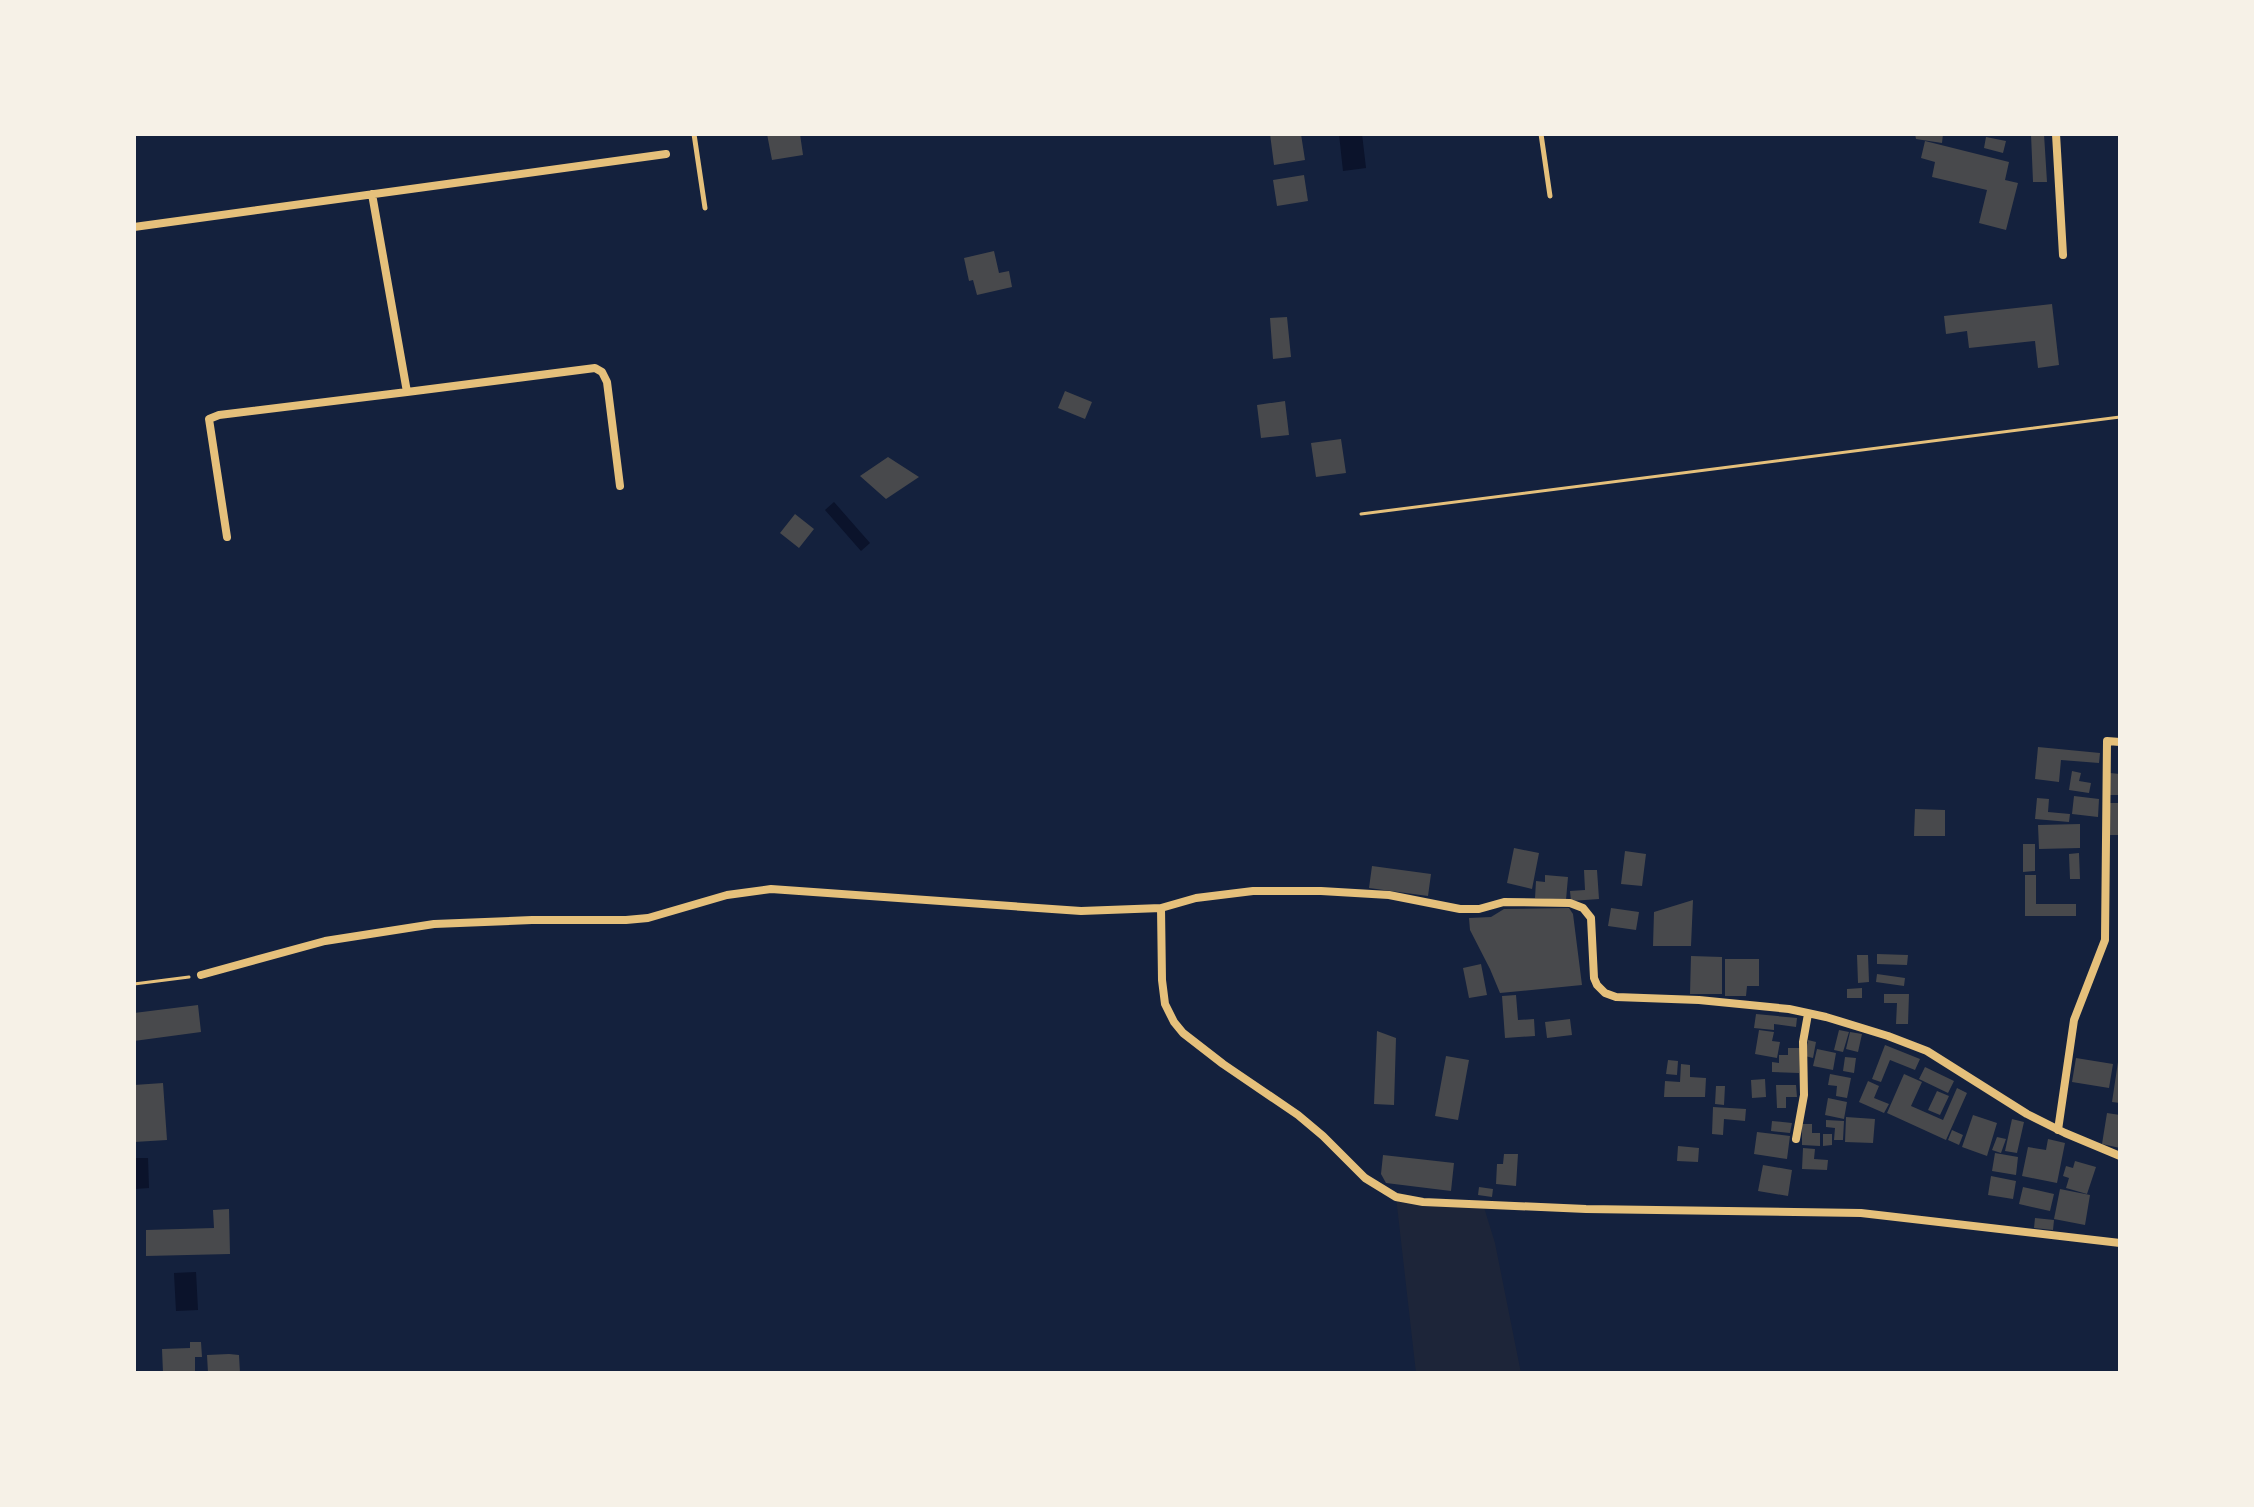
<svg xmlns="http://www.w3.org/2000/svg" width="2254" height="1507" viewBox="0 0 2254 1507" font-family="'Asap Condensed',sans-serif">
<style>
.green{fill:#1d2539}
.water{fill:#0b132b}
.building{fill:#48494c}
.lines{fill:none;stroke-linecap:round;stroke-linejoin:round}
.path{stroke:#e5c07b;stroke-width:3}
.service{stroke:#e5c07b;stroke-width:5}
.minor{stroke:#e5c07b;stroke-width:8}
</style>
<rect width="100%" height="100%" fill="#14213d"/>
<path class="green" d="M 1396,1197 L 1483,1204 L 1495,1243 L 1521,1373 L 1416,1373 Z"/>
<path class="water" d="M 1339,134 L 1362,134 L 1366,168 L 1343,171 Z
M 834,502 L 870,543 L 861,551 L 825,510 Z
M 134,1158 L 148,1158 L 149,1188 L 134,1189 Z
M 196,1272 L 198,1310 L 176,1311 L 174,1273 Z"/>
<path class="building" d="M 767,134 L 800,134 L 803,155 L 772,160 Z
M 1270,134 L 1301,134 L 1305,160 L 1274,165 Z
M 1915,134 L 1943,134 L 1942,143 L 1916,139 Z
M 2031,134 L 2044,134 L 2047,182 L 2033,182 Z
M 1986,137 L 2006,141 L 2003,153 L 1984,148 Z
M 1925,141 L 2009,162 L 2005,180 L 2018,183 L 2006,230 L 1979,223 L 1987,190 L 1932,177 L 1935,162 L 1921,158 Z
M 1304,175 L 1308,201 L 1277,206 L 1273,180 Z
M 994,251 L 999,273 L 1009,271 L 1012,287 L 977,295 L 973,280 L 969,281 L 964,258 Z
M 2052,304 L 2059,365 L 2038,368 L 2035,341 L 1969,348 L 1967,331 L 1946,334 L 1944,316 Z
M 1287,317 L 1291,357 L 1273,359 L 1270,318 Z
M 1065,391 L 1092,402 L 1085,419 L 1058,408 Z
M 1285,401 L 1289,435 L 1261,438 L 1257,405 Z
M 1341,439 L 1346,473 L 1316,477 L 1311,443 Z
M 888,457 L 919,477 L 886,499 L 860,476 Z
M 795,514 L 814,529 L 799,548 L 780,533 Z
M 2038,747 L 2100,753 L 2099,763 L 2061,760 L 2059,782 L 2035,779 Z
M 2072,771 L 2081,773 L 2079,781 L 2091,783 L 2089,793 L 2069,790 Z
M 2110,773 L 2120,774 L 2120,795 L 2109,795 Z
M 2074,796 L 2099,799 L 2098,817 L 2072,814 Z
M 2037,798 L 2049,799 L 2048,812 L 2070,814 L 2069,822 L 2035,819 Z
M 2108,803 L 2119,803 L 2119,835 L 2108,835 Z
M 1915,809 L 1945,810 L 1945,836 L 1914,836 Z
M 2080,824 L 2080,848 L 2039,849 L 2038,825 Z
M 2023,844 L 2035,844 L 2035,871 L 2023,872 Z
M 1514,848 L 1539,853 L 1532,889 L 1507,883 Z
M 1625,851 L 1646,854 L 1642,886 L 1621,884 Z
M 2079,853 L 2080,879 L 2070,879 L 2069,854 Z
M 1372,866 L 1431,874 L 1428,896 L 1369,888 Z
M 1584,870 L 1597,870 L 1599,899 L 1571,901 L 1570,891 L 1585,890 Z
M 1545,875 L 1568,877 L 1566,900 L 1535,898 L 1536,881 L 1545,882 Z
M 2025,875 L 2036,875 L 2036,904 L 2076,904 L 2076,916 L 2025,916 Z
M 1693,900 L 1691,946 L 1653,946 L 1654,912 Z
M 1569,908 L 1573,914 L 1582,985 L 1500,993 L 1490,969 L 1470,930 L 1469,918 L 1491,917 L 1504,909 Z
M 1611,908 L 1639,912 L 1636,930 L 1608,926 Z
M 1877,954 L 1908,955 L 1907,965 L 1877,964 Z
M 1857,955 L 1868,955 L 1869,982 L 1858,983 Z
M 1691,956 L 1722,957 L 1722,994 L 1690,994 Z
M 1725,959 L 1759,959 L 1759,986 L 1747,986 L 1746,996 L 1725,996 Z
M 1481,964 L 1487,995 L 1469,998 L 1463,968 Z
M 1877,974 L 1905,978 L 1904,986 L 1876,982 Z
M 1862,988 L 1862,998 L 1847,998 L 1847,989 Z
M 1884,994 L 1909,994 L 1908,1024 L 1896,1024 L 1897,1003 L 1884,1003 Z
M 1516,995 L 1518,1020 L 1534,1019 L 1535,1036 L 1505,1038 L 1502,996 Z
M 198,1005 L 201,1032 L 134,1041 L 134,1013 Z
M 1756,1014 L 1797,1018 L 1796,1027 L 1774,1024 L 1774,1030 L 1754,1028 Z
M 1570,1019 L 1572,1035 L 1547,1038 L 1545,1022 Z
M 1759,1030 L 1774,1032 L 1772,1041 L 1780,1042 L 1777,1058 L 1755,1054 Z
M 1839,1030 L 1849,1032 L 1843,1052 L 1834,1050 Z
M 1377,1031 L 1396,1038 L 1394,1105 L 1374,1104 Z
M 1850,1032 L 1862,1034 L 1858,1052 L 1846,1049 Z
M 1808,1040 L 1816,1042 L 1813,1058 L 1805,1056 Z
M 1885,1045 L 1920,1059 L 1915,1070 L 1890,1060 L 1881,1082 L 1872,1079 Z
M 1788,1048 L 1800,1048 L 1799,1073 L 1772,1072 L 1772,1062 L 1779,1063 L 1779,1055 L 1788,1055 Z
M 1817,1049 L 1836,1053 L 1833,1070 L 1813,1066 Z
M 1446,1056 L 1469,1060 L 1458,1120 L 1435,1116 Z
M 1845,1057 L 1856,1058 L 1854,1073 L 1843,1071 Z
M 2076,1058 L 2113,1064 L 2109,1088 L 2072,1082 Z
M 1668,1060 L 1678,1061 L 1677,1075 L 1666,1074 Z
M 2118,1062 L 2120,1062 L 2120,1103 L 2112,1102 Z
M 1681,1064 L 1690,1065 L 1690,1077 L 1706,1078 L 1705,1097 L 1664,1097 L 1665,1081 L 1680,1082 Z
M 1925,1067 L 1954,1081 L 1948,1093 L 1919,1079 Z
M 1830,1074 L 1851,1078 L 1847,1098 L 1836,1096 L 1837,1086 L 1828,1085 Z
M 1904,1074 L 1922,1082 L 1911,1106 L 1943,1120 L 1957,1088 L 1967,1093 L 1946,1140 L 1887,1113 Z
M 1765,1079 L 1766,1097 L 1752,1098 L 1751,1080 Z
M 1868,1081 L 1879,1086 L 1874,1098 L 1889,1104 L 1884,1113 L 1859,1102 Z
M 163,1083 L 167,1140 L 134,1142 L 134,1085 Z
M 1776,1085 L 1796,1085 L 1797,1097 L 1786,1097 L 1786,1108 L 1777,1108 Z
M 1716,1086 L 1725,1086 L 1724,1105 L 1715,1104 Z
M 1937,1091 L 1949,1096 L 1940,1115 L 1928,1110 Z
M 1828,1098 L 1847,1102 L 1844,1119 L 1825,1115 Z
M 1713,1107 L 1746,1109 L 1745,1121 L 1724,1119 L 1723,1135 L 1712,1134 Z
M 2107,1113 L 2120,1115 L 2120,1148 L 2102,1144 Z
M 1973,1115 L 1997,1123 L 1987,1156 L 1962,1147 Z
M 1846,1117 L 1875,1119 L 1873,1143 L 1845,1142 Z
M 2012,1119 L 2024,1122 L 2017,1153 L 2005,1151 Z
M 1826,1120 L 1844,1121 L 1843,1140 L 1834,1140 L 1835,1128 L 1826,1127 Z
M 1772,1121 L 1792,1123 L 1790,1133 L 1771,1131 Z
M 1802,1124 L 1812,1124 L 1812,1133 L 1820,1133 L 1820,1146 L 1802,1145 Z
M 1952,1130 L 1963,1135 L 1959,1145 L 1948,1140 Z
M 1757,1132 L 1790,1136 L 1787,1159 L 1754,1154 Z
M 1823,1134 L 1832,1134 L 1832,1145 L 1823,1146 Z
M 1997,1137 L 2006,1139 L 2001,1153 L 1992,1150 Z
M 2048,1139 L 2065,1143 L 2057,1183 L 2022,1176 L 2028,1147 L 2046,1150 Z
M 1678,1146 L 1699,1148 L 1698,1162 L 1677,1161 Z
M 1803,1148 L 1815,1149 L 1814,1159 L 1828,1160 L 1827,1170 L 1802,1169 Z
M 1995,1153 L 2018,1157 L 2016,1175 L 1992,1171 Z
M 1504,1154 L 1518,1154 L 1516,1186 L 1496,1184 L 1497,1164 L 1503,1164 Z
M 1383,1155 L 1454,1163 L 1451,1191 L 1386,1183 L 1381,1174 Z
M 2075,1161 L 2096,1167 L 2087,1194 L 2066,1188 L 2069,1178 L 2063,1176 L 2066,1166 L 2073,1168 Z
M 1763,1165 L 1792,1170 L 1788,1196 L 1758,1191 Z
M 1991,1176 L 2016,1181 L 2013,1199 L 1988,1195 Z
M 1479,1187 L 1493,1189 L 1492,1197 L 1478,1195 Z
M 2023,1187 L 2054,1194 L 2050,1211 L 2019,1204 Z
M 2060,1189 L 2090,1195 L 2085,1225 L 2054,1219 Z
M 229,1209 L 230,1254 L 146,1256 L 146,1230 L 214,1228 L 213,1210 Z
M 2035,1218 L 2054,1220 L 2053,1230 L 2034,1228 Z
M 190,1342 L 201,1342 L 202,1357 L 195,1357 L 195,1372 L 163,1373 L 162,1349 L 190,1348 Z
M 229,1354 L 239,1355 L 240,1373 L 208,1373 L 207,1355 Z"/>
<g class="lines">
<path class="path" d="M 1361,514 L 2120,417
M 134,984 L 189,977"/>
<path class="service" d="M 694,134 L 705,208
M 1541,134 L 1550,196"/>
<path class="minor" d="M 2056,134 L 2063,255
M 134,227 L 666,154
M 407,392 L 595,368 L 602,372 L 607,382 L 620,486
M 227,537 L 209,419 L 219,415 L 407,392 L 372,194
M 1161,908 L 1162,980 L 1165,1004 L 1174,1022 L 1183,1033 L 1223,1064 L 1298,1115 L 1323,1136 L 1365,1178 L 1396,1197 L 1423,1202 L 1586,1209 L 1861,1213 L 2120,1243
M 201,975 L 325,941 L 434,924 L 532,920 L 626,920 L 648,918 L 727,895 L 771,889 L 1081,911 L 1161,908 L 1196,898 L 1253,891 L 1321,891 L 1389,895 L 1460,909 L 1479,909 L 1504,902 L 1570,903 L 1583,908 L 1591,918 L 1594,978 L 1597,985 L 1605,993 L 1616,997 L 1699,1000 L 1789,1009 L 1826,1017 L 1888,1036 L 1927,1051 L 2027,1114 L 2065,1133 L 2120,1156
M 2058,1130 L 2074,1020 L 2105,940 L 2107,741 L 2120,742
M 1796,1139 L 1804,1095 L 1803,1042 L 1808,1014"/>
</g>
<rect width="2254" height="1507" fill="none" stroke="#f6f1e7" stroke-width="272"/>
</svg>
